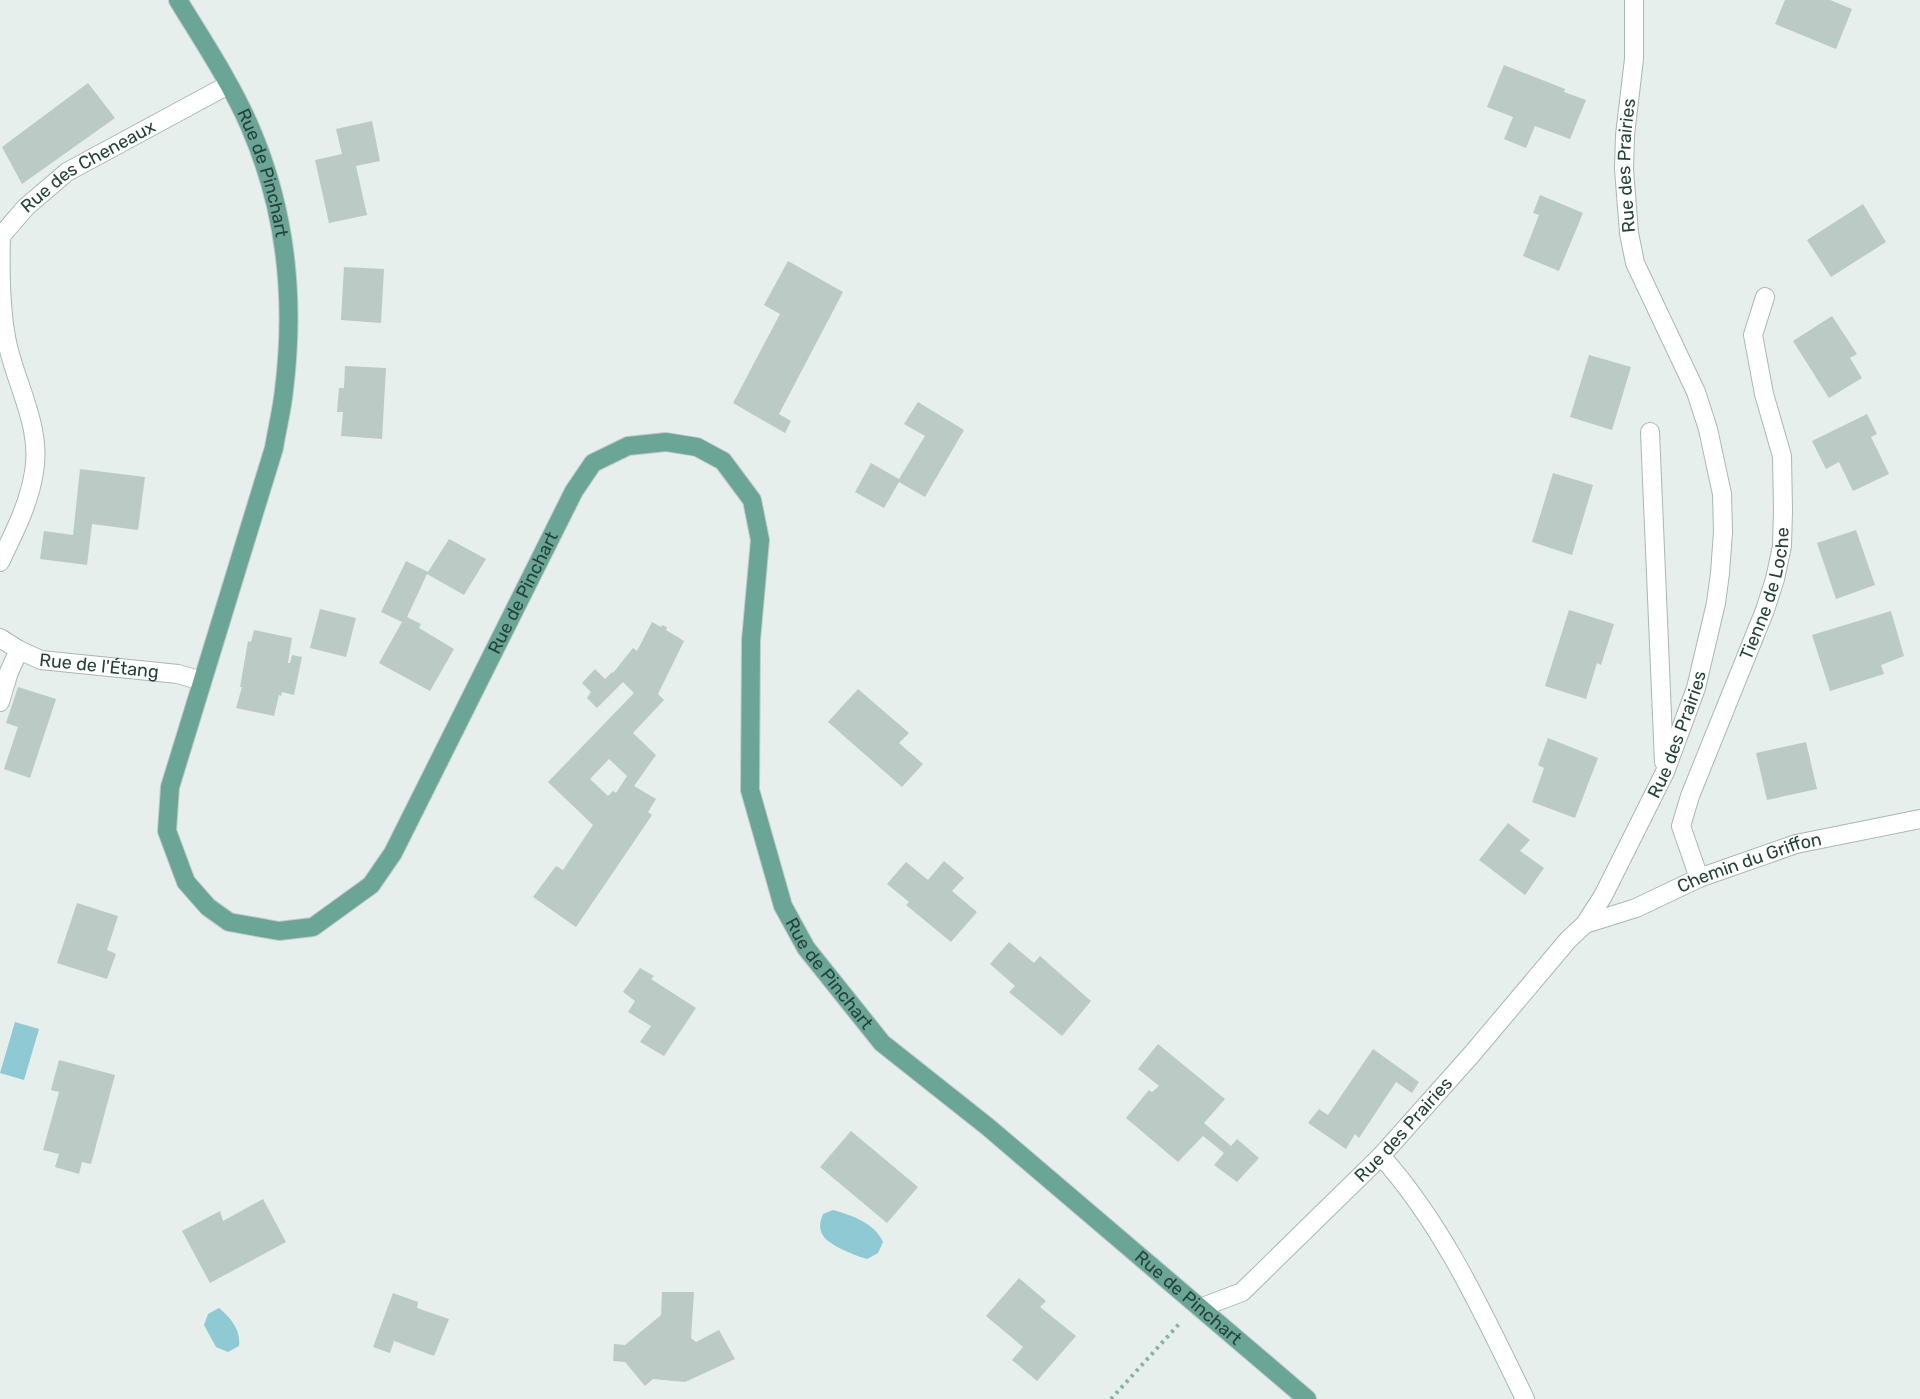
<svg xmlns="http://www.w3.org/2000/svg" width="1920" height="1399" viewBox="0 0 1920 1399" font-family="Rubik,sans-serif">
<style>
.water{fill:#8ec9d4}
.building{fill:#bbcac4;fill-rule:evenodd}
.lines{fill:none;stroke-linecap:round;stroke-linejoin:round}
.minor-casing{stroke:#a8b8b2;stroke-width:20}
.major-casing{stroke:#c2cac8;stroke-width:20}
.path{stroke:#86b3a5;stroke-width:4;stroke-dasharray:3 4.5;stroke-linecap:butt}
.minor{stroke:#fff;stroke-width:18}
.major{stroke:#6aa596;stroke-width:18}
.labels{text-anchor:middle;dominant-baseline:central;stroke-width:4.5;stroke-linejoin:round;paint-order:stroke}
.street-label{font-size:18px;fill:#24423a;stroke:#f7fbf9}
</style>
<rect width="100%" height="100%" fill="#e6efeb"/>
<path class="water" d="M 15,1022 L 39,1029 L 24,1080 L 0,1073 Z
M 833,1210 C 851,1215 875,1223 883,1242 L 878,1253 L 867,1259 C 856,1256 831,1246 824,1237 C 818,1229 820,1222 823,1214 Z
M 219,1308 C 231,1318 241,1330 239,1346 L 228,1352 L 216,1347 L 204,1325 L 208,1314 Z"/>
<path class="building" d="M 1785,0 L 1830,0 L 1852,9 L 1836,49 L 1775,24 Z
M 1504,65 L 1565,89 L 1564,92 L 1586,100 L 1570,139 L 1535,126 L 1526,148 L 1504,139 L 1513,117 L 1487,107 Z
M 88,83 L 115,118 L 22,184 L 2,147 Z
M 372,121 L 380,161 L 356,166 L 367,215 L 329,223 L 315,160 L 342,154 L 336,129 Z
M 1540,195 L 1583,213 L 1559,271 L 1523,256 L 1539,215 L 1533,213 Z
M 1863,204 L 1886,242 L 1831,277 L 1807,240 Z
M 788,261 L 843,292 L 779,414 L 791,421 L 785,433 L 733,403 L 780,314 L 764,305 Z
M 344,267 L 384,269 L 381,323 L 341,320 Z
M 1832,316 L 1857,354 L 1850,358 L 1862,378 L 1829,398 L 1793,341 Z
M 1589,355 L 1631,367 L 1612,430 L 1570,417 Z
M 345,366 L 386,368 L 382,439 L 341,436 L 343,412 L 337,412 L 339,388 L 344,388 Z
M 918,402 L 964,430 L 925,497 L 899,482 L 884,508 L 855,492 L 871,463 L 899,479 L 925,436 L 904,424 Z
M 1867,414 L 1877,434 L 1871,437 L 1889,474 L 1853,491 L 1839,462 L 1826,469 L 1812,441 Z
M 80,469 L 145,477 L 138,530 L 92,524 L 87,565 L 40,559 L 44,531 L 73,535 Z
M 1553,473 L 1593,485 L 1572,555 L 1532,542 Z
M 1856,530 L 1875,585 L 1836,599 L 1817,543 Z
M 449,539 L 486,559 L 464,595 L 427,574 L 407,617 L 421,624 L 419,628 L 454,649 L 430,691 L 379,663 L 402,622 L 381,612 L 406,561 L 428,572 Z
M 320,609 L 356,618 L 346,657 L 310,648 Z
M 1569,610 L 1614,624 L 1601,665 L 1597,663 L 1586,699 L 1545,686 Z
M 1891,611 L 1904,656 L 1881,665 L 1884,674 L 1830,691 L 1812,635 Z
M 652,622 L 661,627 L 662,625 L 667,627 L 666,630 L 684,641 L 658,694 L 664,700 L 633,733 L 656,755 L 634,786 L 656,799 L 648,812 L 652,815 L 576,927 L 533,897 L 556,866 L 563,870 L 593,825 L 548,782 L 634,693 L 623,682 L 597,708 L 587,698 L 591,692 L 582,683 L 595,669 L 605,679 L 612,672 L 613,673 L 633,648 L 637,651 ZM 609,759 L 627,776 L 616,793 L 613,791 L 608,796 L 590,779 Z
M 254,630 L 292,638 L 288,663 L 290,663 L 292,655 L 302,657 L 294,695 L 282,692 L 281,696 L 279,695 L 274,716 L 236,708 L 242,687 L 240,687 L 248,641 L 251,642 Z
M 18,687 L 56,699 L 30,778 L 4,769 L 18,727 L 6,723 Z
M 858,689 L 909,733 L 899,743 L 923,764 L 902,787 L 828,722 Z
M 1548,738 L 1598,758 L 1575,818 L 1532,802 L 1544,768 L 1538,765 Z
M 1806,742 L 1817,789 L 1767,800 L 1756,753 Z
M 1508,823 L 1530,840 L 1520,851 L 1544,868 L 1525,895 L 1479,860 Z
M 944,861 L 964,878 L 952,891 L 977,912 L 951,942 L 906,905 L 909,902 L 887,884 L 906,862 L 928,880 Z
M 77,903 L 118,916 L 107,950 L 116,954 L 107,979 L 57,963 Z
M 1009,942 L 1034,963 L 1040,956 L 1091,1001 L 1062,1036 L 1009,992 L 1015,986 L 990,964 Z
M 640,968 L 654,976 L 651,979 L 696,1008 L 664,1056 L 640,1042 L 651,1026 L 628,1012 L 635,1001 L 623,992 Z
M 1158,1044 L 1225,1099 L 1204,1123 L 1231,1146 L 1237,1139 L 1259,1158 L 1237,1182 L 1214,1165 L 1224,1153 L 1203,1136 L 1178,1162 L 1126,1118 L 1149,1090 L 1152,1092 L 1159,1086 L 1138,1069 Z
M 1373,1049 L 1419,1082 L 1412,1093 L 1396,1082 L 1359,1138 L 1355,1134 L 1346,1149 L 1308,1123 L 1319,1109 L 1328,1115 Z
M 59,1060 L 115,1075 L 91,1164 L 82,1162 L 79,1174 L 55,1167 L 59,1154 L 43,1150 L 59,1092 L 51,1090 Z
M 851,1131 L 918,1187 L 887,1223 L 820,1167 Z
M 263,1199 L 286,1242 L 210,1283 L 182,1231 L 220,1211 L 223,1221 Z
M 1019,1278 L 1046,1301 L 1040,1307 L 1076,1336 L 1037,1381 L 1012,1360 L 1023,1347 L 986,1316 Z
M 662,1292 L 694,1292 L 691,1338 L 696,1342 L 719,1330 L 735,1359 L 685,1382 L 653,1379 L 645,1386 L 625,1362 L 613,1361 L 614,1344 L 625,1345 L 661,1315 Z
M 393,1293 L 418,1302 L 417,1308 L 449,1319 L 434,1356 L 394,1341 L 390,1353 L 373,1347 Z"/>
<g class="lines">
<g class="minor-casing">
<g id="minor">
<path d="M 1650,432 L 1664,762"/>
<path id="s1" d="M 0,562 C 14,533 29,504 34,472 C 42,427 16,385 7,342 C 0,308 0,271 1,236 L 26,207 L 67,172 L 228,85"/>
<path id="s2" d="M 0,638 L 19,650 L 41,660 L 178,674 L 202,681"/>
<path d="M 0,702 L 9,672 L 19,650"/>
<path id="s3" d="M 1699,878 L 1681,826 L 1690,796 L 1765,610 L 1775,579 L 1782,546 L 1783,510 L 1782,456 L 1764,394 L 1753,335 L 1765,297"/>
<path id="s4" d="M 1585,924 L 1636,908 L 1699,878 L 1796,844 L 1920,819"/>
<path d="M 1381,1156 C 1444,1226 1484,1315 1525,1399"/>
<path id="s5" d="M 1200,1308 L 1242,1292 L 1381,1156 L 1472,1054 L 1568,940 L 1585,924 L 1603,896 L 1665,772 L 1696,688 L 1716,603 L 1720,573 L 1723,532 L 1722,494 L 1708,429 L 1696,392 L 1635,263 L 1629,233 L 1624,169 L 1625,135 L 1634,59 L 1634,0"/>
</g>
</g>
<g class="major-casing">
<g id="major">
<path id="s6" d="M 178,0 C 203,41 231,83 250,127 C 286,210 295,301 284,390 C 282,410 277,429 274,448 L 170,787 L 167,831 L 186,882 L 208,907 L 229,922 L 279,931 L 313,927 L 371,885 L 393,853 L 574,491 L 593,463 L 628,446 L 666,442 L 697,447 L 723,461 L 752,500 L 760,540 L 751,640 L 750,790 L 783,906 L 806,948 L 882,1043 L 988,1127 L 1307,1399"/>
</g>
</g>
<path class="path" d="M 1111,1399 L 1179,1324"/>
<use href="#minor" class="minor"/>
<use href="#major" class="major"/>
</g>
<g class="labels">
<g class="street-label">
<text stroke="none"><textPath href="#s5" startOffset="1353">Rue des Prairies</textPath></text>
<text stroke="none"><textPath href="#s1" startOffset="450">Rue des Cheneaux</textPath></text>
<text stroke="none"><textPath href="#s6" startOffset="194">Rue de Pinchart</textPath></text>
<text stroke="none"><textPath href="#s3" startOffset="303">Tienne de Loche</textPath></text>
<text stroke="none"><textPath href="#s6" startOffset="1472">Rue de Pinchart</textPath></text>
<text stroke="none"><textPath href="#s2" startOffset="105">Rue de l'Étang</textPath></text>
<text stroke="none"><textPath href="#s5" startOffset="760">Rue des Prairies</textPath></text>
<text stroke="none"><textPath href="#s4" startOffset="176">Chemin du Griffon</textPath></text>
<text stroke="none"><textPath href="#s6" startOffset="2300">Rue de Pinchart</textPath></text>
<text stroke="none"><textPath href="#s5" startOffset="274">Rue des Prairies</textPath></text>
<text stroke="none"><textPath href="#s6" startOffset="2786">Rue de Pinchart</textPath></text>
</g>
</g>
</svg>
